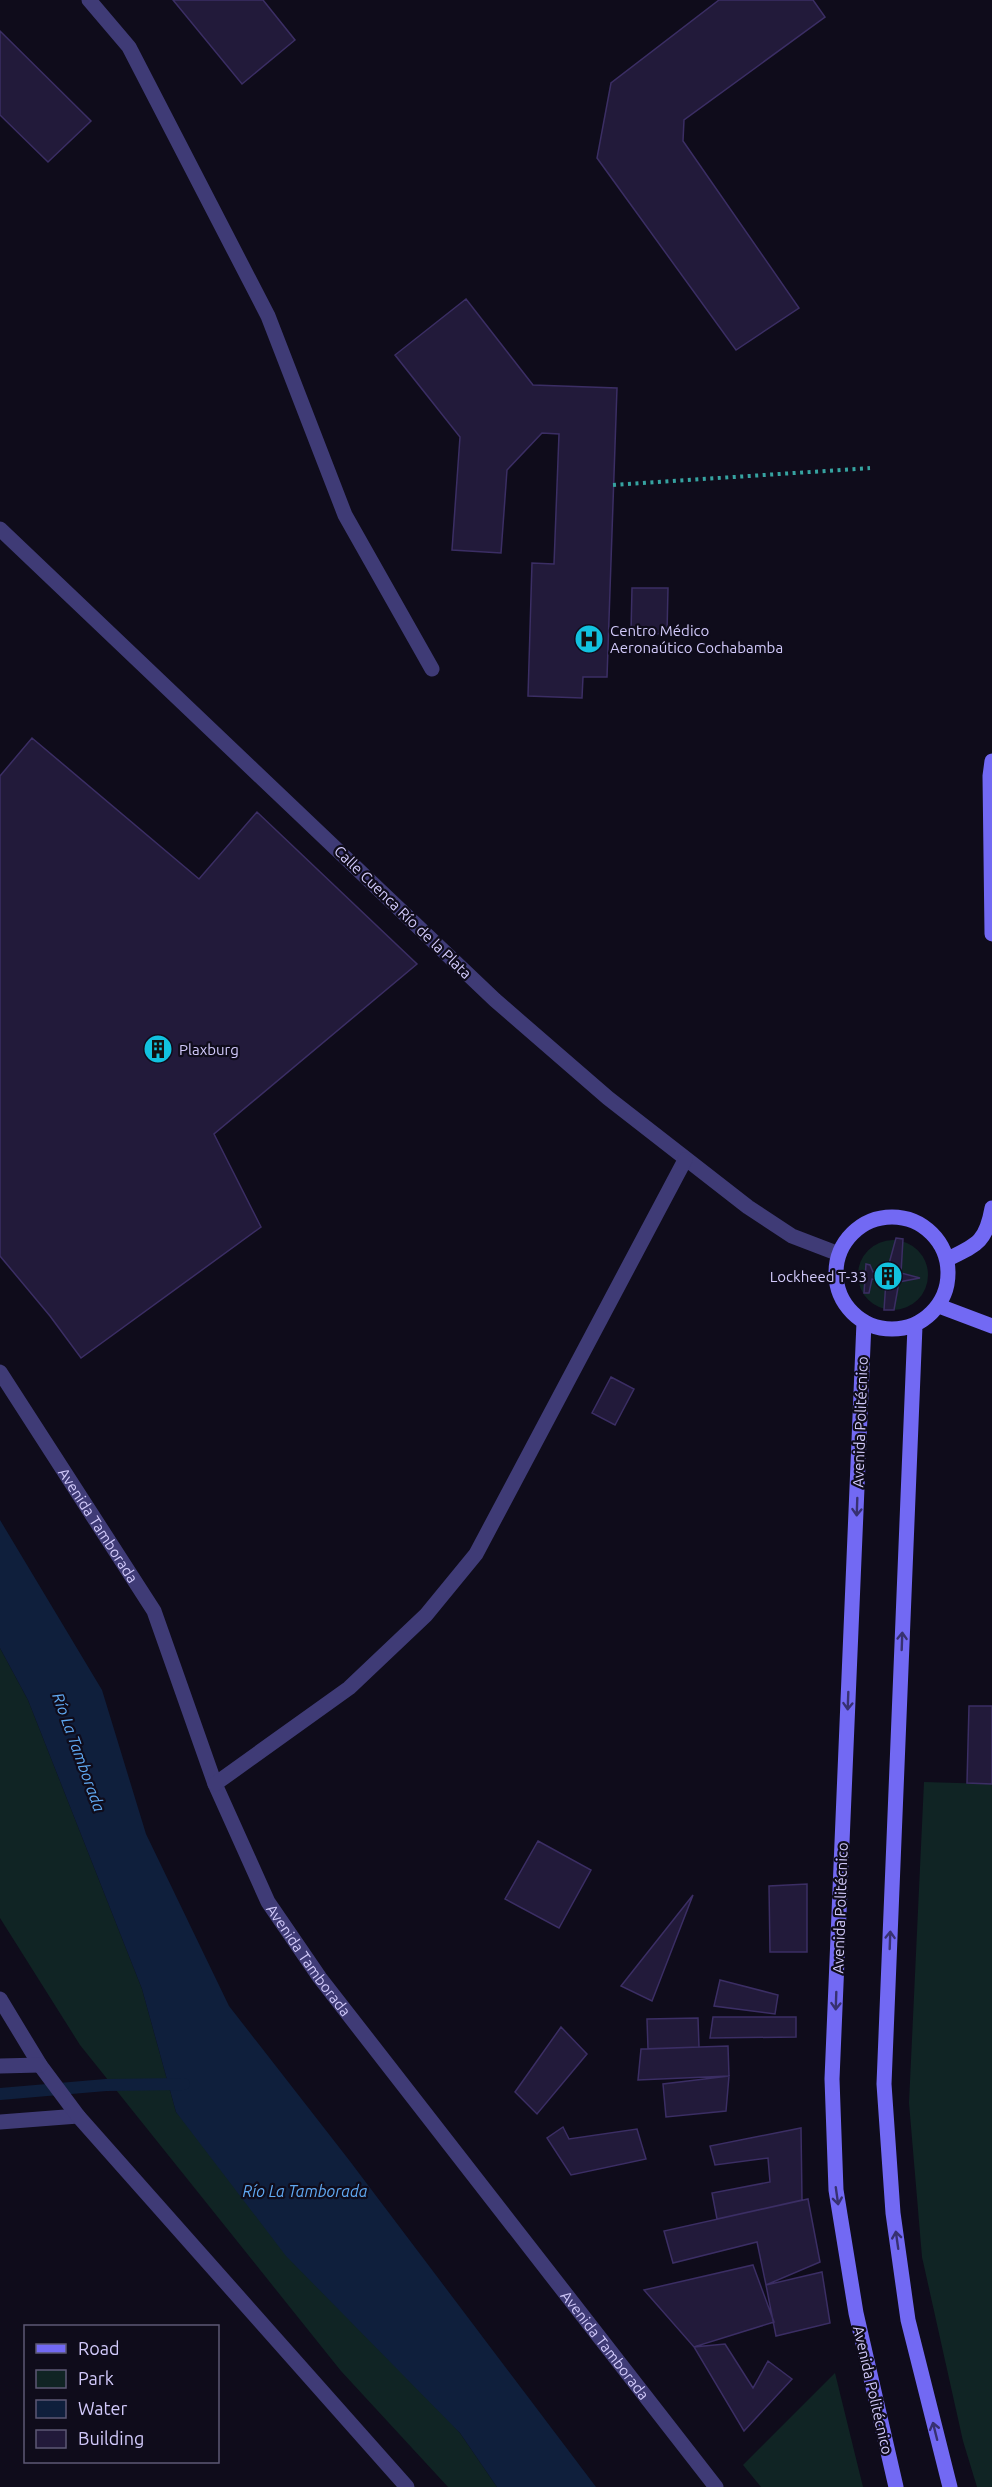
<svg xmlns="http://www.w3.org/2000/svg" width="992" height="2487" viewBox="0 0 992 2487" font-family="Ubuntu,sans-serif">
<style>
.green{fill:#102424}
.water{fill:#0f1f3c}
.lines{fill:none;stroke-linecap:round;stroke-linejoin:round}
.stream{stroke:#0f1f3c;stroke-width:12}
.building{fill:#221a3a;stroke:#3b2e64;stroke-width:1.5}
.path{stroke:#36a3a1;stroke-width:4;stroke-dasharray:3 4.5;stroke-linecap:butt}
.service{stroke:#3f3b76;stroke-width:15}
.minor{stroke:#3f3b76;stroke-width:15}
.secondary{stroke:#7269f3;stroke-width:15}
.oneway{stroke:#373171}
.labels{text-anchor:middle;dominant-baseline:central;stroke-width:4.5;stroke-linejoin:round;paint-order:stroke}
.poi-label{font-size:15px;fill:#d2cafb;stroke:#0f0c1b;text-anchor:start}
.street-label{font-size:15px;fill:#d2cafb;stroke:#0f0c1b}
.water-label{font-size:16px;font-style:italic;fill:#60a9f2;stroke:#0f0c1b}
</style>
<rect width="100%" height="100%" fill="#0f0c1b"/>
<path class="green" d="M858 1275a35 35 0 1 1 70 0a35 35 0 1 1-70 0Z
M 0,1648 L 28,1700 L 142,1989 L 176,2112 L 460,2433 L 497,2487 L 448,2487 L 341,2371 L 80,2045 L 0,1918 Z
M 924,1782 L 992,1784 L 992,2487 L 977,2487 L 963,2441 L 922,2257 L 909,2103 Z
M 835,2373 L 863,2487 L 761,2487 L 743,2465 Z"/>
<path class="water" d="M 0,1520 L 102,1690 L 146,1834 L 229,2006 L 349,2160 L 596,2487 L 497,2487 L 460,2433 L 286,2256 L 176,2112 L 142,1989 L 28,1700 L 0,1648 Z"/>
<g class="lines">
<path class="stream" d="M 0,2094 L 106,2085 L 184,2084"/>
</g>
<path class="building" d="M 173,0 L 263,0 L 295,40 L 242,84 Z
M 719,0 L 813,0 L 825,17 L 684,120 L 683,141 L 799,308 L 736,350 L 597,158 L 611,83 Z
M 0,31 L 91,121 L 48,162 L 0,115 Z
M 466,299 L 533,385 L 617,388 L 607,677 L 583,677 L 582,698 L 528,696 L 532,563 L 554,564 L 559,434 L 542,433 L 507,470 L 501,553 L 452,550 L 460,437 L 395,355 Z
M 632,588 L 668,588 L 667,634 L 631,633 Z
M 32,738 L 199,879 L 257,812 L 417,964 L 214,1134 L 261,1227 L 81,1358 L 50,1316 L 0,1256 L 0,776 Z
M 896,1238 L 903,1239 L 901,1273 L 920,1278 L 899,1282 L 894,1310 L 884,1310 L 886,1281 L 872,1279 L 869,1293 L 864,1293 L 866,1264 L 870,1265 L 873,1272 L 887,1271 Z
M 611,1377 L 634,1389 L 615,1425 L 592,1413 Z
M 969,1706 L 992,1706 L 992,1784 L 967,1783 Z
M 538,1841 L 591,1870 L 559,1928 L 505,1899 Z
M 807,1884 L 807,1952 L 770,1952 L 769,1886 Z
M 693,1895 L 652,2001 L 621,1986 Z
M 720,1980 L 778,1995 L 775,2014 L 714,2006 Z
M 713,2017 L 796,2017 L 796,2037 L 710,2038 Z
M 698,2018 L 699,2047 L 648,2049 L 647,2019 Z
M 561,2027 L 587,2054 L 537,2114 L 515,2092 Z
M 728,2046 L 729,2076 L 638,2080 L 641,2049 Z
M 729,2076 L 726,2111 L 666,2117 L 663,2084 Z
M 563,2127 L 569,2139 L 637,2129 L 646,2159 L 571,2175 L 547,2138 Z
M 801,2128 L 802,2200 L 717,2219 L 712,2193 L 770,2182 L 768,2158 L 715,2165 L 710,2146 Z
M 808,2199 L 820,2262 L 766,2285 L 757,2242 L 673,2263 L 664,2231 Z
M 753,2265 L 774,2322 L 694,2347 L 644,2290 Z
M 822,2272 L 830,2323 L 776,2336 L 766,2285 Z
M 725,2344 L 753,2388 L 768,2361 L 792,2379 L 744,2431 L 694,2347 Z"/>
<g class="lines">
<path class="path" d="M 613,485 L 870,468"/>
<path class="service" d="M 89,0 L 129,47 L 268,316 L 345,515 L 432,669
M 0,2122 L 78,2116"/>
<g class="minor">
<path d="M 0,529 L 495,1000 L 608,1098 L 748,1207 L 792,1236 L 839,1254"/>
<path id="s1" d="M 0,1372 L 154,1611 L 215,1784 L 268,1902 L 320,1978 L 716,2487"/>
<path d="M 215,1784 L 349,1688 L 426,1615 L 476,1554 L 685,1160"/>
<path d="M 0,1999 L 40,2065 L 78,2116 L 407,2487"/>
<path d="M 0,2066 L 40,2065"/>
</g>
<path class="secondary" d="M 992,761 L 990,776 L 992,934
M836 1273a56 56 0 1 1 112 0a56 56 0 1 1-112 0Z
M 948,1259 C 977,1245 986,1242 992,1208
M 939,1306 L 992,1326
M 864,1322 L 832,2079 L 836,2190 L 856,2313 L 896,2487
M 915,1326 L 884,2084 L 893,2213 L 908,2320 L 950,2487"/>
</g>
<defs><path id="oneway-shaft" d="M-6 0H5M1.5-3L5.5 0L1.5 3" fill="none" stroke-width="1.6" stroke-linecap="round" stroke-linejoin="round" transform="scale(1.5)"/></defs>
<g class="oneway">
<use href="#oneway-shaft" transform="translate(857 1507) rotate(92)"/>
<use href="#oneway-shaft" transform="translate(902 1641) rotate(-88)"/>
<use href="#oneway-shaft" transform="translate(848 1701) rotate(92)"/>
<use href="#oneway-shaft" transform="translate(890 1940) rotate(-88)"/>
<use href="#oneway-shaft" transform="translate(836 2001) rotate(92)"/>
<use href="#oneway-shaft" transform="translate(837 2196) rotate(82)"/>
<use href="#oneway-shaft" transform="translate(897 2240) rotate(-98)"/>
<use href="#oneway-shaft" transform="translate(935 2431) rotate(-104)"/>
</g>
<defs>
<g id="hospital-disc" transform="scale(1.5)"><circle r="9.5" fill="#12c2df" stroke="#0f0c1b"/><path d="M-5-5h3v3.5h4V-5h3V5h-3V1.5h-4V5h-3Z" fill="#111"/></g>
<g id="building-disc" transform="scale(1.5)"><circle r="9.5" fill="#12c2df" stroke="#0f0c1b"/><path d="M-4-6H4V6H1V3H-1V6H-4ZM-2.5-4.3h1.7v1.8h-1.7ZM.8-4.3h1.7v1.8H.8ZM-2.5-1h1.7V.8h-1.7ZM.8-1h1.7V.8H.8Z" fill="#111"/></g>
</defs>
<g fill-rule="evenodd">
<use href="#hospital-disc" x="589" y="639"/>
<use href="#building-disc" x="158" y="1049"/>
<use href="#building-disc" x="888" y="1276"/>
</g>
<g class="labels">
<g class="poi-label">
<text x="610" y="630">Centro Médico<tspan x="610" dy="17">Aeronaútico Cochabamba</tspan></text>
<text x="179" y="1049">Plaxburg</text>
<text x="867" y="1276" text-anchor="end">Lockheed T-33</text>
</g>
<g class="street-label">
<text transform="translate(403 912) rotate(44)">Calle Cuenca Río de la Plata</text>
<text transform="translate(860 1422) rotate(-88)">Avenida Politécnico</text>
<text stroke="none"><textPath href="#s1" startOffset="182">Avenida Tamborada</textPath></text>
<text transform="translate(840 1908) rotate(-88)">Avenida Politécnico</text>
<text stroke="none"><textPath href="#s1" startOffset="668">Avenida Tamborada</textPath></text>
<text stroke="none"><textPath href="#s1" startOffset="1154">Avenida Tamborada</textPath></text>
<text transform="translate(873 2390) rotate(77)">Avenida Politécnico</text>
</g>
<g class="water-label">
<text transform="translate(79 1752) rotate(70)">Río La Tamborada</text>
<text x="305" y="2191">Río La Tamborada</text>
</g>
</g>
<rect x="24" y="2325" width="195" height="138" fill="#0f0c1b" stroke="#5d5875" stroke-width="1.5"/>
<rect x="36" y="2344" width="30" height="9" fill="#7269f3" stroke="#5d5875" stroke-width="1.5"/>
<text x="78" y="2355" font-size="18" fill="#d2cafb">Road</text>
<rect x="36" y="2370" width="30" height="18" fill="#102424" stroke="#5d5875" stroke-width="1.5"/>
<text x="78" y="2385" font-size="18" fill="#d2cafb">Park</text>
<rect x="36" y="2400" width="30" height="18" fill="#0f1f3c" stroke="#5d5875" stroke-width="1.5"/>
<text x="78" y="2415" font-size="18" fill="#d2cafb">Water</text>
<rect x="36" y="2430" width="30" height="18" fill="#221a3a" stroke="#5d5875" stroke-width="1.5"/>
<text x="78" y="2445" font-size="18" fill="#d2cafb">Building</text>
</svg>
